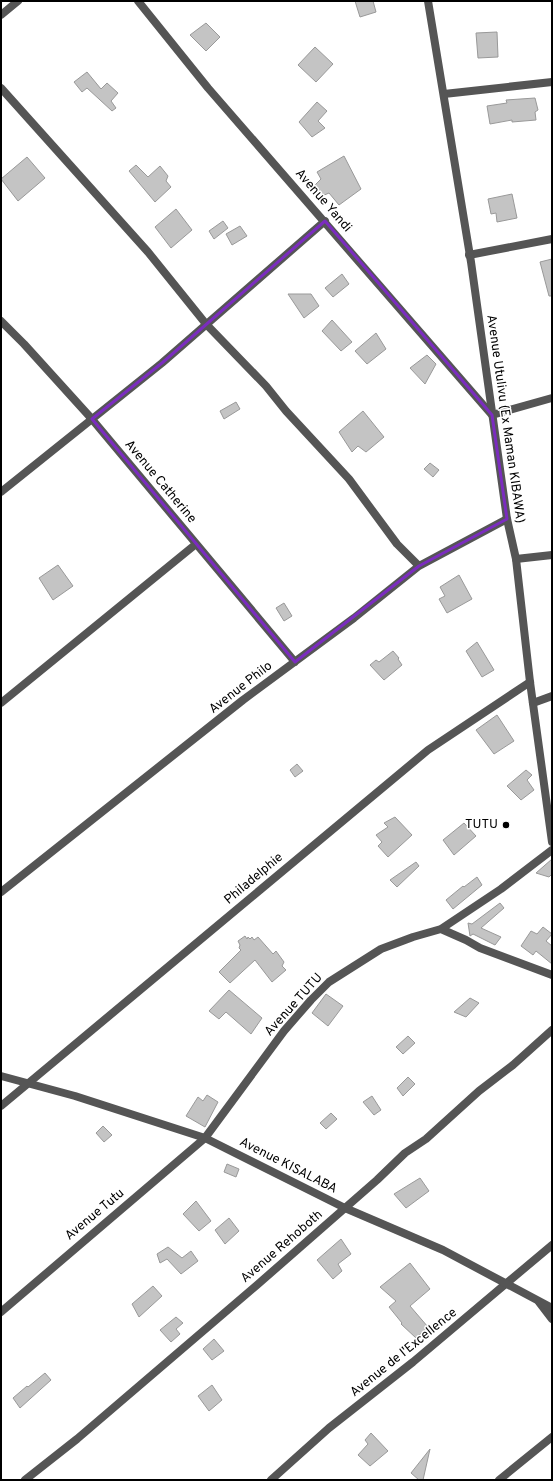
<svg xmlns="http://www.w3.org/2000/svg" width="553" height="1481" viewBox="0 0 553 1481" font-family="Overpass,sans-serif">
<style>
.building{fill:#c4c4c4;stroke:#999}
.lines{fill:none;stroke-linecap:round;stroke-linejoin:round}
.minor{stroke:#555;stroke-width:8}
.tertiary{stroke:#555;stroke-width:8}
.marked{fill:none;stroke:#7b2cbf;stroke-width:3;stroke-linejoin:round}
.poi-dot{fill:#000;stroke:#fff;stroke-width:1.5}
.labels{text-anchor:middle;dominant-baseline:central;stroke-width:3;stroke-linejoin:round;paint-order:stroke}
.street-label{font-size:13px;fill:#000;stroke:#fff}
.poi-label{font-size:13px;fill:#000;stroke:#fff;text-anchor:end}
</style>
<rect width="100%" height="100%" fill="#fff"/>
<path class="building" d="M 355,1 L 373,1 L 376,12 L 360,17 Z
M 206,23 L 220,37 L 206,51 L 190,35 Z
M 497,32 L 498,57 L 478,58 L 476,33 Z
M 315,47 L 333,64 L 316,82 L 298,65 Z
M 87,72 L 101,89 L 107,83 L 118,93 L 111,101 L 116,108 L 112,111 L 87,88 L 82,92 L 74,82 Z
M 535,98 L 538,110 L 535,112 L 536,120 L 512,122 L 512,120 L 490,124 L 487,106 L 507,103 L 506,100 Z
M 317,102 L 327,111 L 318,121 L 325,128 L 312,137 L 299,122 Z
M 344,156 L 361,189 L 339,205 L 329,193 L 322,196 L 315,185 L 321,179 L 317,172 Z
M 27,157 L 45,178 L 18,201 L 1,179 Z
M 136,165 L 148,177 L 160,166 L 168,176 L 166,181 L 171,187 L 155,202 L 129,171 Z
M 512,194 L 517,218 L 497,222 L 496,213 L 491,214 L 488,199 Z
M 176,209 L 192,230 L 171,248 L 155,227 Z
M 223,221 L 228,228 L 214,239 L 209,231 Z
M 240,226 L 247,236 L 232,245 L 226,234 Z
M 552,259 L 552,296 L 549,296 L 540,262 Z
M 342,274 L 349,284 L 333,297 L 325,288 Z
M 288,294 L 311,294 L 319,306 L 304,318 Z
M 332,320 L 352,342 L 341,351 L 322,331 Z
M 376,333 L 386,349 L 367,364 L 355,351 Z
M 427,355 L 436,364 L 425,384 L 410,368 Z
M 236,402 L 240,409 L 224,419 L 220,411 Z
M 363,411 L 384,437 L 366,452 L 358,446 L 352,452 L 339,432 Z
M 430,463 L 439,470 L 433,477 L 424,469 Z
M 58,565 L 73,586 L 53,600 L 39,578 Z
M 459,575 L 472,599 L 447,613 L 439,599 L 445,596 L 440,587 Z
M 284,603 L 292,616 L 284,621 L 276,608 Z
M 477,642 L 494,670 L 482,677 L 466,651 Z
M 393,651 L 399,658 L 398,659 L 402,665 L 384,680 L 370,665 L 376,660 L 379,662 Z
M 497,715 L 514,741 L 494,754 L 476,730 Z
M 297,764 L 303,771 L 295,777 L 290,770 Z
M 526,770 L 532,775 L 527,780 L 534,790 L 521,800 L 507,786 Z
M 395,817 L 412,835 L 388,857 L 378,846 L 382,842 L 376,835 L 388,827 L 384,823 Z
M 464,823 L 476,836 L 454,855 L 443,840 Z
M 552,859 L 552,874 L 549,877 L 536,873 Z
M 416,862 L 419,866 L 397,887 L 390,880 Z
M 477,877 L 482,885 L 453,909 L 446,900 L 463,886 L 464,887 Z
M 500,903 L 504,908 L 481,928 L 501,937 L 495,945 L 473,934 L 470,936 L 468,923 L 472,924 Z
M 543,927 L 552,934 L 546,941 L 552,946 L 552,964 L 536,951 L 533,955 L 521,946 L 531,931 L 537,934 Z
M 245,936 L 247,939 L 248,937 L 250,939 L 252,937 L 254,940 L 258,937 L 273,954 L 276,951 L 284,962 L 282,966 L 286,970 L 272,982 L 255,960 L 230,983 L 219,972 L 241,950 L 239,948 L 240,945 L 238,941 Z
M 229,990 L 262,1018 L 251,1034 L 226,1012 L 219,1019 L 209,1011 Z
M 326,994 L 343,1006 L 328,1026 L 312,1013 Z
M 470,998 L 479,1003 L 466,1017 L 454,1012 Z
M 408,1036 L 415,1043 L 403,1054 L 396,1047 Z
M 408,1077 L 415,1084 L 403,1096 L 397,1088 Z
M 207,1095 L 218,1102 L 205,1127 L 186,1116 L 198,1097 L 203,1101 Z
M 372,1096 L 381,1110 L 374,1115 L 363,1102 Z
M 331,1113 L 337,1119 L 326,1129 L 320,1123 Z
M 103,1126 L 112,1135 L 104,1142 L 96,1133 Z
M 227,1164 L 239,1169 L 236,1177 L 224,1172 Z
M 420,1178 L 429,1191 L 406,1208 L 394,1194 Z
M 196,1201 L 211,1221 L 199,1231 L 183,1214 Z
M 229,1218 L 239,1231 L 225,1244 L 215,1230 Z
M 341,1239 L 351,1254 L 338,1264 L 342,1271 L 333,1279 L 317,1260 Z
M 168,1247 L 182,1258 L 191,1251 L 198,1261 L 181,1274 L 167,1259 L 160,1263 L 157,1254 Z
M 410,1263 L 430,1289 L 410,1306 L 428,1327 L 416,1338 L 401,1324 L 402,1323 L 389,1307 L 396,1301 L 380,1287 Z
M 153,1286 L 162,1296 L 139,1317 L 132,1304 Z
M 176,1317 L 183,1323 L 176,1329 L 180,1334 L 171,1342 L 160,1330 Z
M 214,1339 L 224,1351 L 212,1360 L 203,1349 Z
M 45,1373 L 51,1380 L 20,1408 L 13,1398 L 27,1386 L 28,1387 Z
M 212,1385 L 222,1400 L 209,1411 L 198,1396 Z
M 371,1433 L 388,1451 L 370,1466 L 358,1455 L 368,1444 L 365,1440 Z
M 430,1449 L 423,1480 L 419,1480 L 411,1473 Z"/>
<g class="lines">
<path class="minor" d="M 138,1 L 208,88 L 492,415 L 552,398
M 1,15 L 18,1
M 1,88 L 148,252 L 206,324 L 266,386 L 286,411 L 349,479 L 397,544 L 419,566
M 444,94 L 552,82
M 469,255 L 552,239
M 1,321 L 24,344 L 91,418 L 295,662
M 1,492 L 162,363 L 325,221
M 516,559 L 552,555
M 1,703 L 196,544
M 533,703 L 552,696
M 1,892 L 243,700 L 354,618 L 419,566 L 507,519
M 441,929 L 466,940 L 480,948 L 552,975
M 1,1106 L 428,750 L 530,682
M 539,1302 L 552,1319
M 1,1312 L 205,1138 L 284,1031 L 311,1000 L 329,982 L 381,949 L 413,937 L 441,929 L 501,889 L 552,850
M 25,1480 L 77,1439 L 257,1285 L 377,1180 L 405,1153 L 426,1139 L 479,1091 L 513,1065 L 552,1030
M 271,1480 L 329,1428 L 413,1362 L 552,1245
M 499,1480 L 552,1437"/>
<path class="tertiary" d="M 428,1 L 471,262 L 507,519 L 516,559 L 530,682 L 552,842
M 1,1076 L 75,1096 L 205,1138 L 345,1208 L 443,1250 L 552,1308"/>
</g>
<path class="marked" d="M 325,221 L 492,415 L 507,519 L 419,566 L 295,662 L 92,419 L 162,363 Z"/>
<circle class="poi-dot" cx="506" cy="825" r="4"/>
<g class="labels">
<g class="street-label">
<text transform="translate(323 201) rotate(49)">Avenue Yandi</text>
<text transform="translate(505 419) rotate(82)">Avenue Utulivu (Ex Maman KIBAWA)</text>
<text transform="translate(160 482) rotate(50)">Avenue Catherine</text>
<text transform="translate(241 688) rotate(-38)">Avenue Philo</text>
<text transform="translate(254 879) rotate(-40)">Philadelphie</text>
<text transform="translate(294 1005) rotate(-48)">Avenue TUTU</text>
<text transform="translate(288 1166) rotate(27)">Avenue KISALABA</text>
<text transform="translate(95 1215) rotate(-40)">Avenue Tutu</text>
<text transform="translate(282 1247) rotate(-41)">Avenue Rehoboth</text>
<text transform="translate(404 1353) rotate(-39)">Avenue de l'Excellence</text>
</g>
<g class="poi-label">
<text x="498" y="825">TUTU</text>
</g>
</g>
<rect width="553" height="1481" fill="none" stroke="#000000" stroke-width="4"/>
</svg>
